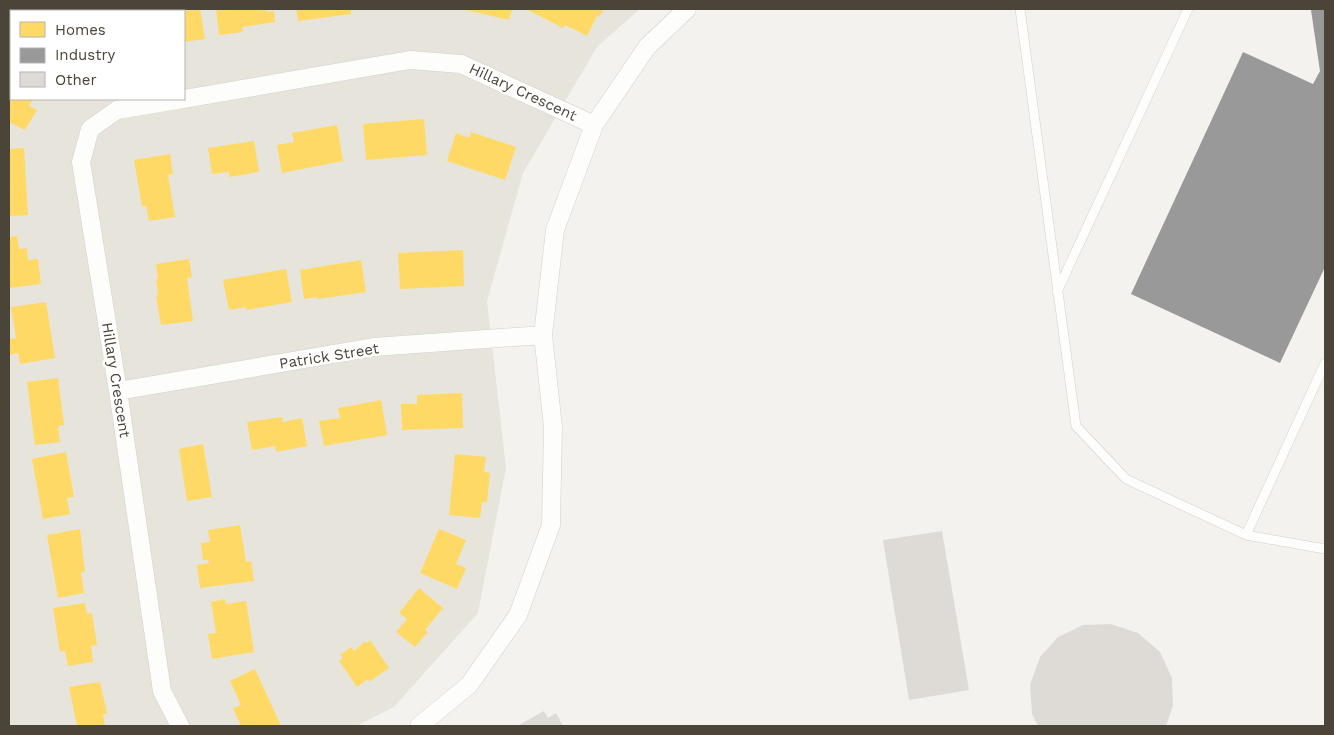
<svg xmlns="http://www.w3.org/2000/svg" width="1334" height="735" viewBox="0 0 1334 735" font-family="'Work Sans',sans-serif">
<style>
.residential{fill:#e7e4dc;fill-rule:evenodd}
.homes{fill:#ffd966}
.industry{fill:#999}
.building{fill:#dedbd6}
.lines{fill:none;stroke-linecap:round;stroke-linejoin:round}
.service-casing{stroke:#d2d0cb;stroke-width:10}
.minor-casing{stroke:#d2d0cb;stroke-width:19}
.service{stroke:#fdfdfc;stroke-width:9}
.minor{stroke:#fdfdfc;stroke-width:18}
.labels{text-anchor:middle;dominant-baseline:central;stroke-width:5;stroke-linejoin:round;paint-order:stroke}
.street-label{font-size:15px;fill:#4b4439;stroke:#fff}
</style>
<rect width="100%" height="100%" fill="#f4f2ee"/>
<path class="residential" d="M 9,9 L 640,9 L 597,47 L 523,173 L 487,301 L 506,468 L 478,613 L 394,707 L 356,726 L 9,726 ZM 11,11 L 184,11 L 184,99 L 11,99 Z"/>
<path class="homes" d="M 200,9 L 205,39 L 184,42 L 184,11 Z
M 216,9 L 267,9 L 267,12 L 274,11 L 275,22 L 242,27 L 243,32 L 219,35 Z
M 296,9 L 351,9 L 351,14 L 298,21 Z
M 462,9 L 512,9 L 509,20 Z
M 526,9 L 604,9 L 599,17 L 597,16 L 587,36 L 565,25 L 563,28 Z
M 11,67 L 11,99 L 33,99 L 29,106 L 37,110 L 25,130 L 9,122 L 9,72 Z
M 424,119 L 427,155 L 366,160 L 363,124 Z
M 337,125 L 343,161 L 282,173 L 277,145 L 294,142 L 292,133 Z
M 471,132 L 516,147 L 505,180 L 447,161 L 456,133 L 469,138 Z
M 254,141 L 259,172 L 229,177 L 229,172 L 212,174 L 208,148 Z
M 24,148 L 28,215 L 9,216 L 9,149 Z
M 170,154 L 173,174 L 168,175 L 175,217 L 149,221 L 146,206 L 142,206 L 134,160 Z
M 17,236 L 19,249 L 27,248 L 28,260 L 38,259 L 41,284 L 9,288 L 9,237 Z
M 463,250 L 464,286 L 400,289 L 398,253 Z
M 189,259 L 192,277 L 187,278 L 193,321 L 161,325 L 156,296 L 158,295 L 156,279 L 158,279 L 156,264 Z
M 361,260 L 366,292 L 318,299 L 318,297 L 304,299 L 300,270 Z
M 286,269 L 292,302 L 246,310 L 246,307 L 229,310 L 223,280 Z
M 46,302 L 55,358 L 20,364 L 18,353 L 9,355 L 9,339 L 16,338 L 11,307 Z
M 58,378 L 64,425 L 58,426 L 60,442 L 35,445 L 27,382 Z
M 462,393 L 463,428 L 402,430 L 401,404 L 417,404 L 417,395 Z
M 381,400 L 387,435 L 324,446 L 319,421 L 340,418 L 338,408 Z
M 282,417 L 283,422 L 302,418 L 307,446 L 276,452 L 275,446 L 252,450 L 247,422 Z
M 203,444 L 212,497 L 187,501 L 179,449 Z
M 66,452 L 74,497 L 67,498 L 70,514 L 43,519 L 32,459 Z
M 455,454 L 486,457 L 484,472 L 490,473 L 487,502 L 482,502 L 480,518 L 449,515 Z
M 240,525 L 246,562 L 251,561 L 254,581 L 200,588 L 197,565 L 209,563 L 208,560 L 203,560 L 201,543 L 210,542 L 208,530 Z
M 80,529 L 85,572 L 81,572 L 84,593 L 58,598 L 47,535 Z
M 439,529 L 466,540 L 456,564 L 466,568 L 457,589 L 420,573 Z
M 419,588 L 443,608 L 425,630 L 428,632 L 415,647 L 396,632 L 407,619 L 399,613 Z
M 225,599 L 226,604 L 246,601 L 254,652 L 212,659 L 208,634 L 216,633 L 211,602 Z
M 85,603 L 87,614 L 92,613 L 97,645 L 91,646 L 93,662 L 68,666 L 65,651 L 60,652 L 53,608 Z
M 370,640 L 389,668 L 369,682 L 368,679 L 357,687 L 339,661 L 343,658 L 340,655 L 351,647 L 354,651 L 364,642 L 367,643 Z
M 255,669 L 281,726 L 241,726 L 233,708 L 241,705 L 230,681 Z
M 100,682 L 107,714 L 103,714 L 105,726 L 77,726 L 69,687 Z"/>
<path class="industry" d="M 1325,9 L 1325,267 L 1280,363 L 1131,294 L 1243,52 L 1313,84 L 1320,71 L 1311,10 Z"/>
<path class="building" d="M 942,531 L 969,690 L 909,700 L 883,540 Z
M 1111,624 L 1138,633 L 1160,652 L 1172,678 L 1173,706 L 1166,726 L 1038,726 L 1032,714 L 1030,685 L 1040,657 L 1058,637 L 1083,625 Z
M 544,711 L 548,718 L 556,713 L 563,726 L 517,726 Z"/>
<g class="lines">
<g class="service-casing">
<path id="service" d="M 1020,9 L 1076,426 L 1126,479 L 1246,535 L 1325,549
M 1057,292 L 1188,9
M 1246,535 L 1325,363"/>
</g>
<g class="minor-casing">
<path id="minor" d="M 184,99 L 410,60 L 461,64 L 594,125
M 118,391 L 374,347 L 543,335
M 180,726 L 162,691 L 118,391 L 81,162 L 90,129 L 117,110 L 183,99
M 419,726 L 469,685 L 518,615 L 551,525 L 553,427 L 543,335 L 555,230 L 594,125 L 647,47 L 687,9"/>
</g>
<use href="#service" class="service"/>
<use href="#minor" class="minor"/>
</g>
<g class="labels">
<g class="street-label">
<text transform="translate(523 92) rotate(25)">Hillary Crescent</text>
<text transform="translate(329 356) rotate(-9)">Patrick Street</text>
<text transform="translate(116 380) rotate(81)">Hillary Crescent</text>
</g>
</g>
<rect width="1334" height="735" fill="none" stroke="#4b4439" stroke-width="20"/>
<rect x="10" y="10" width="175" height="90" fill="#ffffff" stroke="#b7b4b0"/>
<rect x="20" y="22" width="25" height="15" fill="#ffd966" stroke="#b7b4b0"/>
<text x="55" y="35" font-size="15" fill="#4b4439">Homes</text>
<rect x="20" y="48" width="25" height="15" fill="#999999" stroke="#b7b4b0"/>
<text x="55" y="60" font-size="15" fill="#4b4439">Industry</text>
<rect x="20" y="72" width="25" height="15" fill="#dedbd6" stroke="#b7b4b0"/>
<text x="55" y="85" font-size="15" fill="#4b4439">Other</text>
</svg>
